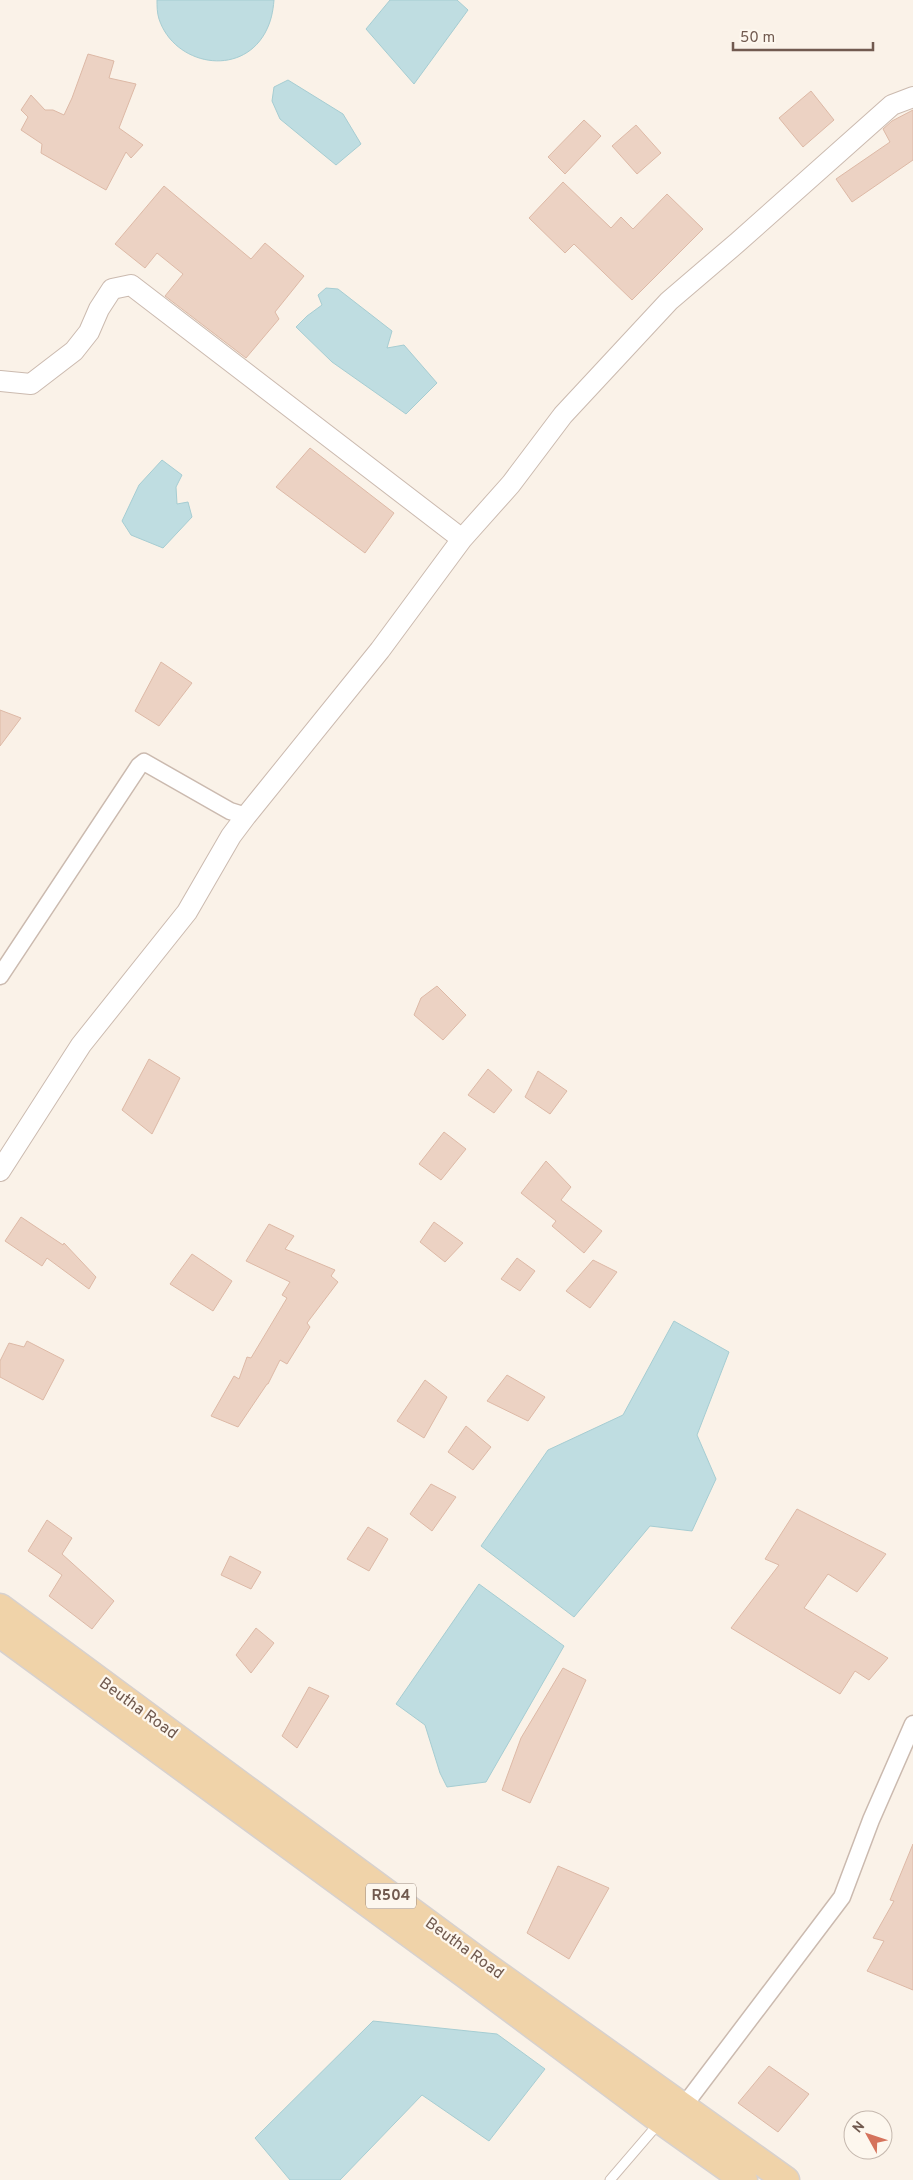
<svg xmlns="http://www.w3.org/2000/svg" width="913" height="2180" viewBox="0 0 913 2180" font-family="Overpass,sans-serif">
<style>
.water{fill:#bfdde1;stroke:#a6cdd2}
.building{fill:#ecd2c3;stroke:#ddb9a6}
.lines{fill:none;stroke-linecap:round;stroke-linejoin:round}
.service-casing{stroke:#cbbaaf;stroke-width:11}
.minor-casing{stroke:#cbbaaf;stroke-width:19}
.tertiary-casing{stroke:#cbbaaf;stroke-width:22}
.primary-casing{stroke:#d7d1ce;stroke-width:29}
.service{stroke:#fff;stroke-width:9}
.minor{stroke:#fff;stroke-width:16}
.tertiary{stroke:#fff;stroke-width:20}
.primary{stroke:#f0d3a9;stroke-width:26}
.labels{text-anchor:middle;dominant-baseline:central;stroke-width:4.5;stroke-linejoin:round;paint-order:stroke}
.shield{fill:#fdf7ee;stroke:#9b897f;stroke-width:1}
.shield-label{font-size:15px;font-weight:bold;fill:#715a4f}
.street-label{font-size:16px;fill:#715a4f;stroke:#fdf7ee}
</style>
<rect width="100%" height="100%" fill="#faf2e8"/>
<path class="water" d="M 157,0 L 274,0 C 273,12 271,22 265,33 C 240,78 174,65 159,19 C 157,13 157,6 157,0 Z
M 390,0 L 457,0 L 468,10 L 414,84 L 366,29 Z
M 288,80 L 343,114 L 361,144 L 336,165 L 280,119 L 272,101 L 274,87 Z
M 326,288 L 338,289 L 392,331 L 387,348 L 404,345 L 437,383 L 406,414 L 332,362 L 296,327 L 307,316 L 322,305 L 318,295 Z
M 162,460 L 182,475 L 176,487 L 177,504 L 188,502 L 192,517 L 163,548 L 131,535 L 122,521 L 139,485 Z
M 674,1321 L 729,1352 L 697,1435 L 716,1479 L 692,1531 L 650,1526 L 574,1617 L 481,1546 L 548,1450 L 623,1415 Z
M 479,1584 L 564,1646 L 486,1782 L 447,1787 L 440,1773 L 425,1725 L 396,1704 Z
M 373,2021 L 497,2034 L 545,2069 L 489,2141 L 422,2095 L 340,2180 L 290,2180 L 255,2138 Z"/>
<path class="building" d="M 88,54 L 114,61 L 109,78 L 136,84 L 119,128 L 143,145 L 131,158 L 126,152 L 106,190 L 41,153 L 42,144 L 21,130 L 28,117 L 21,110 L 31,95 L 45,110 L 53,110 L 64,115 L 72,98 Z
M 811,91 L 834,120 L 803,147 L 779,118 Z
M 913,110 L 913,160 L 852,202 L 836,179 L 890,142 L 883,129 L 892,121 Z
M 584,120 L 601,136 L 565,174 L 548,157 Z
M 636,125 L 661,153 L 637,174 L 612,146 Z
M 563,182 L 611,228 L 621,217 L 633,229 L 667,194 L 703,229 L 632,300 L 574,244 L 565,253 L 529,218 Z
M 164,186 L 251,259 L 265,243 L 304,276 L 275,312 L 279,319 L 246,358 L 165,296 L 183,274 L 157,253 L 145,268 L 115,244 Z
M 310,448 L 394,513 L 365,553 L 276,487 Z
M 161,662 L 192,683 L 159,726 L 135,711 Z
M 0,710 L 21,718 L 0,746 Z
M 437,986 L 466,1015 L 443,1040 L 414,1015 L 421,998 Z
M 149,1059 L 180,1078 L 152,1134 L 122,1110 Z
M 488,1069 L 512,1090 L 494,1113 L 468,1095 Z
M 538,1071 L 567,1091 L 550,1114 L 525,1097 Z
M 444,1132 L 466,1149 L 441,1180 L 419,1164 Z
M 546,1161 L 571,1187 L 561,1200 L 602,1231 L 584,1253 L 552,1226 L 556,1221 L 521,1193 Z
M 21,1217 L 63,1245 L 64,1243 L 96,1277 L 89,1289 L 47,1258 L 42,1266 L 5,1241 Z
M 434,1222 L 463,1243 L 445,1262 L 420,1242 Z
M 269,1224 L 294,1236 L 285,1249 L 335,1270 L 331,1276 L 338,1282 L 307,1323 L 310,1327 L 287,1364 L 280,1360 L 268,1384 L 267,1384 L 238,1427 L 211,1416 L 234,1376 L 239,1379 L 247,1357 L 251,1358 L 287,1298 L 282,1295 L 290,1282 L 246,1261 Z
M 192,1254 L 232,1281 L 213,1311 L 170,1284 Z
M 517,1258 L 535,1271 L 520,1291 L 501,1279 Z
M 593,1260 L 617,1272 L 590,1308 L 566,1291 Z
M 27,1341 L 64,1360 L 43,1400 L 0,1377 L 0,1361 L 9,1343 L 24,1347 Z
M 507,1375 L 545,1397 L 528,1421 L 487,1401 Z
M 425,1380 L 447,1397 L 424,1438 L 397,1421 Z
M 466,1426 L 491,1447 L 473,1470 L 448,1452 Z
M 431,1484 L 456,1497 L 432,1531 L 410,1514 Z
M 797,1509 L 886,1554 L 857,1592 L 828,1574 L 804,1608 L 888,1658 L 869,1680 L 855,1671 L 840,1694 L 731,1628 L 779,1565 L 765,1559 Z
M 47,1520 L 72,1538 L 62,1554 L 114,1601 L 92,1629 L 49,1596 L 62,1575 L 28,1551 Z
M 368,1527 L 388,1539 L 369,1571 L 347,1559 Z
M 230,1556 L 261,1572 L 251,1589 L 221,1575 Z
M 256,1628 L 274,1643 L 251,1673 L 236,1655 Z
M 563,1668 L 586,1680 L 530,1803 L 502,1790 L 521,1738 Z
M 309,1687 L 329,1696 L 297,1748 L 282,1736 Z
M 913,1844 L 913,1990 L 867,1971 L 884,1941 L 873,1938 L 894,1901 L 890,1900 Z
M 558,1866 L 609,1888 L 569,1959 L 527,1933 Z
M 769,2066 L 809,2094 L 778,2132 L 738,2103 Z"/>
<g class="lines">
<g class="service-casing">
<path id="service" d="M 610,2180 L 659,2123"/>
</g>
<g class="minor-casing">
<path id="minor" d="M 0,976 L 139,766 L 144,762 L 230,811 L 246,816
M 683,2107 L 842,1897 L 871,1820 L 913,1724"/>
</g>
<g class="tertiary-casing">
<path id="tertiary" d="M 0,381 L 31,384 L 74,351 L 89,332 L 99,309 L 112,289 L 131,285 L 462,539
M 0,1171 L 81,1045 L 187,912 L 231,836 L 246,816 L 380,650 L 462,539 L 511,484 L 563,415 L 669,301 L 738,242 L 892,105 L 913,97"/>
</g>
<g class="primary-casing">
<path id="primary" d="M 0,1607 L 475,1958 L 786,2180
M 0,1634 L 467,1976 L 661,2121 L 744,2180"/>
</g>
<use href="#service" class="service"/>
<use href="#minor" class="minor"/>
<use href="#tertiary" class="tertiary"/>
<use href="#primary" class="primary"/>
</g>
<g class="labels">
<rect class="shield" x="366" y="1883.5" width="50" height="25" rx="4"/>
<g class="shield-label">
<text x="391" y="1896">R504</text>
</g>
<g class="street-label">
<text transform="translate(138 1709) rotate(36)">Beutha Road</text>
<text transform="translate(464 1949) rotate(36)">Beutha Road</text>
</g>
</g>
<g transform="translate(868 2135) rotate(310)"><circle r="24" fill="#fdf7ee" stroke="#c5b8ae"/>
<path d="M0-4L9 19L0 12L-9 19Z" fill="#d5735c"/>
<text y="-8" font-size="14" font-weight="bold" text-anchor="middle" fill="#715a4f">N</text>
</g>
<path d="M733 42v8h140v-8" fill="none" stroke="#715a4f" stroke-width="2.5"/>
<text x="740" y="42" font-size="15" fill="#715a4f" stroke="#fdf7ee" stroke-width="4" paint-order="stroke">50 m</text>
</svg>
